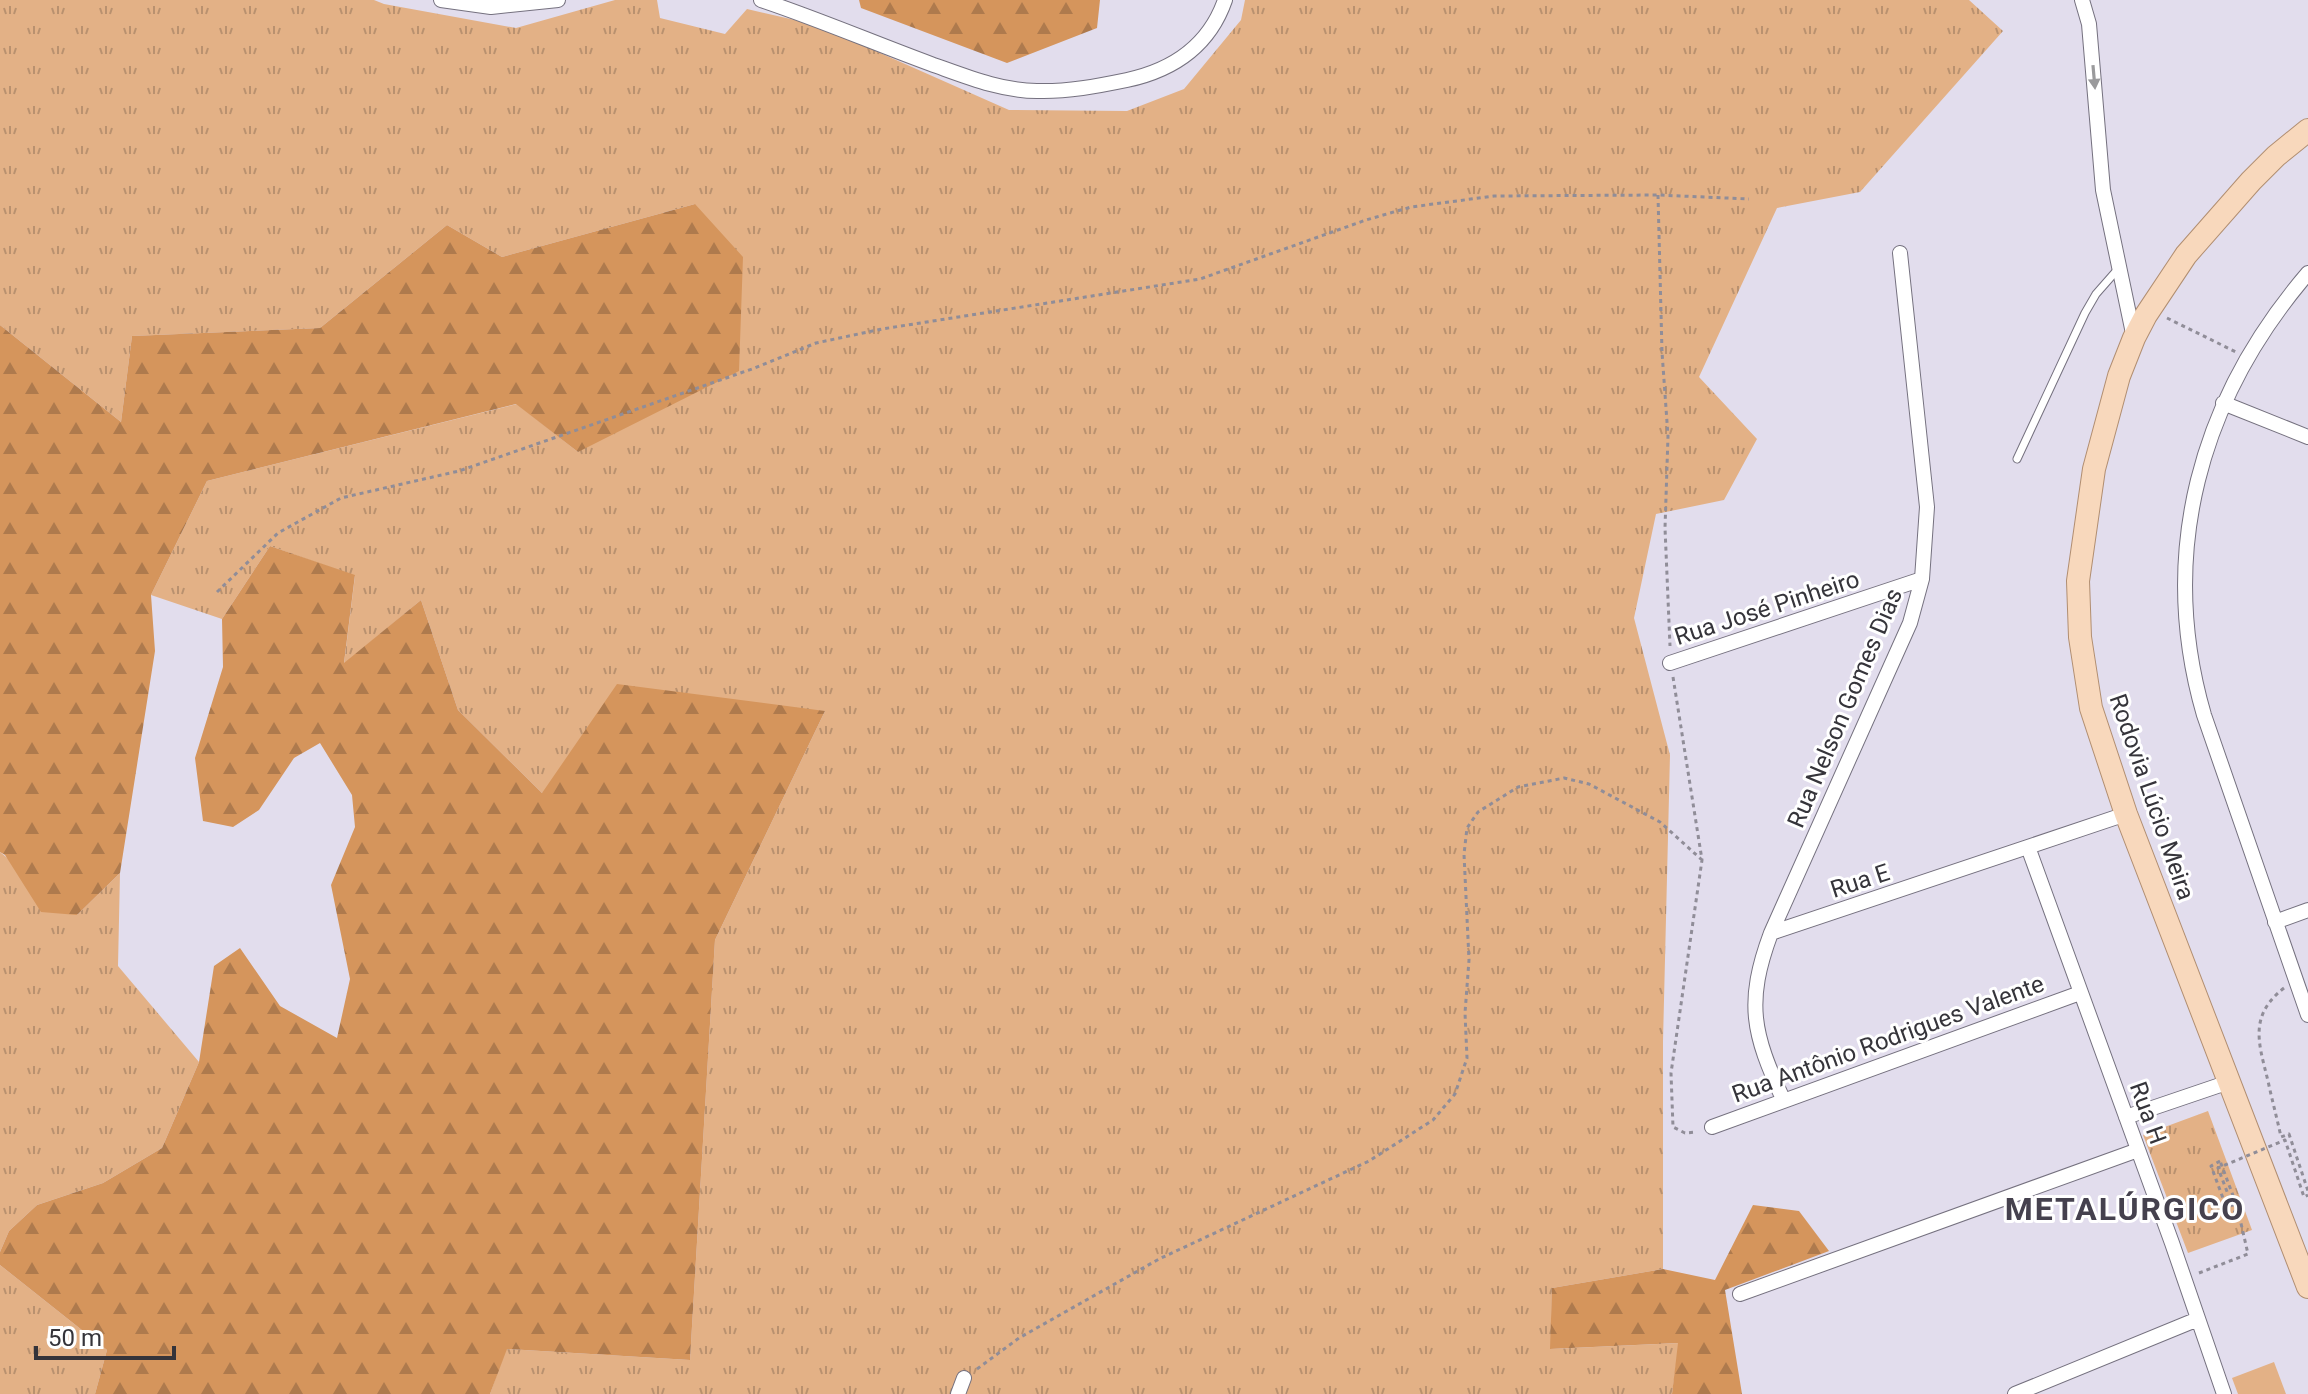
<svg xmlns="http://www.w3.org/2000/svg" width="2308" height="1394" viewBox="0 0 2308 1394" font-family="Roboto,sans-serif">
<style>
.grass{fill:url(#grass-tufts)}
.forest{fill:url(#forest-firs)}
.pitch{fill:#e3b186}
.lines{fill:none;stroke-linecap:round;stroke-linejoin:round}
.service-casing{stroke:#75717f;stroke-width:9}
.minor-casing{stroke:#75717f;stroke-width:16}
.primary-casing{stroke:#b18e71;stroke-width:24}
.path{stroke:#908d98;stroke-width:3;stroke-dasharray:4 4;stroke-linecap:butt}
.service{stroke:#fff;stroke-width:7}
.minor{stroke:#fff;stroke-width:14}
.primary{stroke:#f8d8bc;stroke-width:22}
.path-bridge{stroke:#908d98;stroke-width:3;stroke-dasharray:4 4;stroke-linecap:butt}
.oneway{fill:#9a9a9c}
.labels{text-anchor:middle;dominant-baseline:central;stroke-width:6;stroke-linejoin:round;paint-order:stroke}
.street-label{font-size:24px;fill:#35343a;stroke:#fff}
.district-label{font-size:32px;font-weight:bold;letter-spacing:2px;fill:#45414e;stroke:#fff}
</style>
<defs>
<pattern id="grass-tufts" width="24" height="20" patternUnits="userSpaceOnUse" patternTransform="scale(2)"><rect width="24" height="20" fill="#e3b186"/><path d="M3 7l-1-3M5 7V3M7 7l1-3M15 17l-1-3M17 17v-4M19 17l1-3" fill="none" stroke="#b9916f"/></pattern>
<pattern id="forest-firs" width="22" height="20" patternUnits="userSpaceOnUse" patternTransform="scale(2)"><rect width="22" height="20" fill="#d5955c"/><path d="M5 1l3.5 6h-7zM16 11l3.5 6h-7z" fill="#ae7a4d"/></pattern>
</defs>
<rect width="100%" height="100%" fill="#e2dded"/>
<path class="grass" d="M 0,0 L 374,0 L 384,4 L 516,28 L 615,0 L 657,0 L 660,18 L 725,34 L 747,9 L 817,25 L 1009,110 L 1127,111 L 1184,89 L 1241,20 L 1245,0 L 1969,0 L 2003,31 L 1860,192 L 1777,208 L 1699,377 L 1757,439 L 1724,500 L 1656,514 L 1634,618 L 1670,755 L 1663,1041 L 1663,1269 L 1552,1288 L 1551,1349 L 1679,1343 L 1672,1394 L 490,1394 L 506,1349 L 690,1360 L 715,940 L 825,711 L 542,793 L 458,710 L 421,600 L 344,664 L 355,576 L 270,546 L 222,619 L 151,595 L 207,481 L 517,404 L 578,452 L 695,204 L 502,257 L 447,225 L 320,328 L 132,336 L 121,422 L 0,325 Z
M 0,852 L 77,915 L 120,873 L 118,966 L 199,1062 L 162,1148 L 103,1183 L 37,1205 L 9,1231 L 0,1252 Z
M 2208,1111 L 2252,1230 L 2188,1253 L 2143,1135 Z
M 0,1265 L 107,1350 L 95,1394 L 0,1394 Z"/>
<path class="forest" d="M 859,0 L 1100,0 L 1097,28 L 1007,63 L 861,8 Z
M 695,204 L 743,257 L 739,371 L 578,452 L 516,404 L 207,481 L 151,595 L 155,651 L 120,873 L 77,915 L 41,912 L 5,855 L 0,852 L 0,325 L 121,422 L 132,336 L 320,328 L 447,225 L 502,257 Z
M 270,546 L 355,575 L 344,663 L 421,600 L 458,710 L 542,793 L 617,684 L 825,711 L 715,940 L 690,1360 L 507,1349 L 490,1394 L 95,1394 L 107,1350 L 0,1265 L 0,1252 L 9,1231 L 37,1205 L 103,1183 L 162,1148 L 199,1062 L 214,966 L 240,948 L 280,1006 L 337,1038 L 350,979 L 331,885 L 355,827 L 352,795 L 320,743 L 294,758 L 259,810 L 233,827 L 203,821 L 195,758 L 223,667 L 222,619 Z
M 1753,1205 L 1799,1211 L 1829,1251 L 1725,1290 L 1742,1394 L 1672,1394 L 1678,1343 L 1550,1349 L 1552,1288 L 1663,1269 L 1715,1280 Z"/>
<path class="pitch" d="M 2274,1362 L 2286,1394 L 2238,1394 L 2232,1378 Z"/>
<g class="lines">
<g class="service-casing">
<path id="service" d="M 2017,459 L 2085,313 L 2096,294 L 2118,269"/>
</g>
<g class="minor-casing">
<path id="minor" d="M 441,0 L 491,7 L 558,0
M 761,0 C 818,19 874,43 931,64 C 965,76 1001,91 1037,91 C 1067,92 1098,86 1127,80 C 1173,70 1209,46 1225,0
M 2082,0 L 2089,24 L 2103,190 L 2134,338
M 2308,273 C 2200,399 2157,553 2204,715 L 2308,1015
M 2223,403 L 2308,437
M 1670,663 L 1922,579
M 2028,847 L 2172,1243 L 2224,1394
M 2275,922 L 2308,910
M 1771,933 L 1910,623 L 1922,579 L 1927,507 L 1900,253
M 1783,1099 C 1753,1034 1745,1003 1771,933 L 2126,814
M 2126,1117 L 2229,1082
M 1712,1127 L 2080,993
M 1740,1294 L 2138,1150
M 958,1394 L 964,1378
M 2015,1394 L 2198,1319"/>
</g>
<g class="primary-casing">
<path id="primary" d="M 2308,130 L 2276,156 L 2251,181 L 2186,255 L 2146,315 L 2134,338 L 2119,376 L 2094,469 L 2078,581 L 2080,637 L 2091,708 L 2126,814 L 2308,1287"/>
</g>
<path class="path" d="M 1658,195 L 1662,352 L 1668,436 L 1665,528 L 1670,646
M 2167,318 L 2236,352
M 217,592 L 278,533 L 341,498 L 459,471 L 752,369 L 816,343 L 882,329 L 1200,279 L 1366,220 L 1411,207 L 1494,196 L 1658,195 L 1749,199
M 1673,677 L 1702,860 L 1671,1073 L 1673,1127 L 1685,1133 L 1697,1132
M 2284,988 C 2248,1016 2259,1044 2268,1081 C 2272,1100 2277,1118 2281,1137 L 2289,1134 L 2308,1191
M 2199,1273 L 2248,1254 L 2237,1206 L 2220,1161
M 977,1369 L 1019,1338 L 1159,1259 L 1369,1161 L 1433,1120 L 1455,1094 L 1467,1058 L 1465,1013 L 1469,960 L 1464,854 L 1467,828 L 1478,812 L 1518,787 L 1564,778 L 1589,784 L 1660,822 L 1702,860"/>
<use href="#service" class="service"/>
<use href="#minor" class="minor"/>
<use href="#primary" class="primary"/>
<path class="path-bridge" d="M 2220,1161 L 2211,1166 L 2230,1217 L 2236,1215 L 2218,1168 L 2285,1140 L 2304,1197 L 2308,1195"/>
</g>
<defs><path id="oneway-solid" d="M-6-.8H1V-3.2L6.5 0L1 3.2V.8H-6Z" transform="scale(2)"/></defs>
<use class="oneway" href="#oneway-solid" transform="translate(2094 77) rotate(85)"/>
<g class="labels">
<g class="street-label">
<text transform="translate(1767 608) rotate(-18)">Rua José Pinheiro</text>
<text transform="translate(1845 708) rotate(-67)">Rua Nelson Gomes Dias</text>
<text transform="translate(2152 797) rotate(71)">Rodovia Lúcio Meira</text>
<text transform="translate(1860 881) rotate(-18)">Rua E</text>
<text transform="translate(1888 1039) rotate(-20)">Rua Antônio Rodrigues Valente</text>
<text transform="translate(2148 1113) rotate(70)">Rua H</text>
</g>
<g class="district-label">
<text x="2125" y="1209">METALÚRGICO</text>
</g>
</g>
<path d="M36 1346v12h138v-12" fill="none" stroke="#35343a" stroke-width="4"/>
<text x="48" y="1346" font-size="24" fill="#35343a" stroke="#ffffff" stroke-width="6" paint-order="stroke">50 m</text>
</svg>
